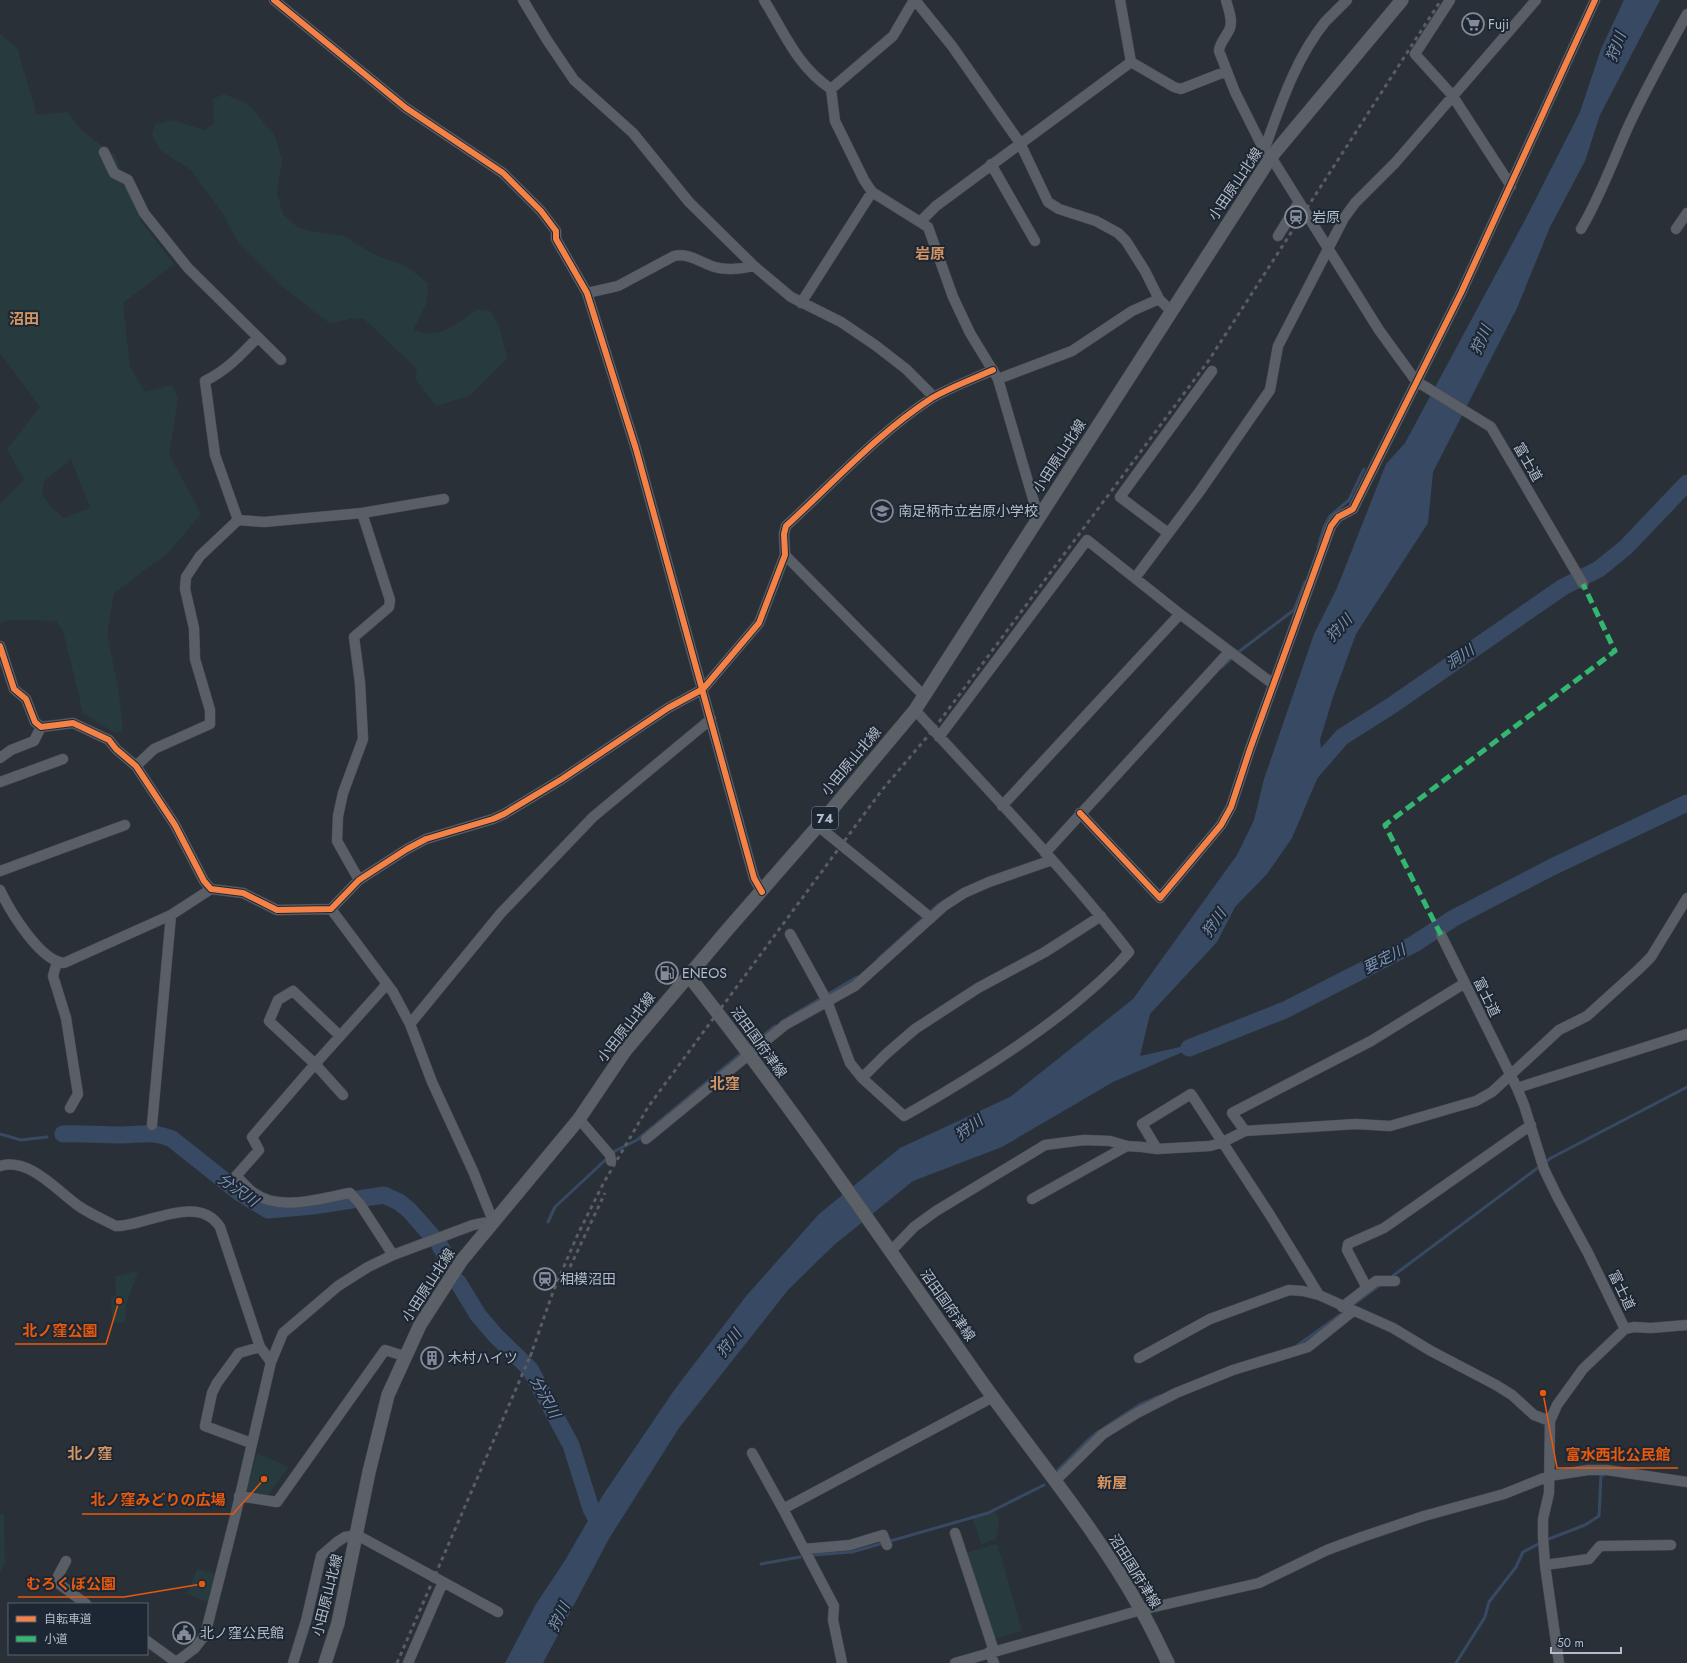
<svg xmlns="http://www.w3.org/2000/svg" width="1687" height="1663" viewBox="0 0 1687 1663" font-family="Jost,'Noto Sans JP',sans-serif">
<style>
.green{fill:#273a3e;fill-rule:evenodd}
.water{fill:#384963}
.lines{fill:none;stroke-linecap:round;stroke-linejoin:round}
.stream{stroke:#384963;stroke-width:3}
.river{stroke:#384963;stroke-width:17}
.minor-casing{stroke:#484c53;stroke-width:11}
.major-casing{stroke:#484c55;stroke-width:14}
.minor{stroke:#5a5e66;stroke-width:10}
.major{stroke:#5c6168;stroke-width:13}
.rail{stroke:#595d64;stroke-width:3;stroke-dasharray:4 4;stroke-linecap:butt}
.quiet{stroke:#33b770;stroke-width:5;stroke-dasharray:10 5;stroke-linecap:butt}
.cycleway-casing{stroke:#1d2633;stroke-width:8}
.cycleway{stroke:#f48246;stroke-width:6}
.labels{text-anchor:middle;dominant-baseline:central;stroke-width:4;stroke-linejoin:round;paint-order:stroke}
.shield{fill:#1d2633;stroke:#878f9c;stroke-width:1}
.shield-label{font-size:13px;font-weight:bold;fill:#b4bcc9}
.poi-label{font-size:14px;fill:#b4bcc9;stroke:#1d2633;text-anchor:start}
.street-label{font-size:14px;fill:#b4bcc9;stroke:#1d2633}
.water-label{font-size:15px;font-style:italic;fill:#7c92b1;stroke:#1d2633}
.neighbourhood-label{font-size:15px;font-weight:bold;fill:#d59563;stroke:#1d2633}
.leader{fill:none;stroke:#e8590c;stroke-width:1.5}
.callout-dot{fill:#e8590c;stroke:#1d2633;stroke-width:1.5}
.callout-label{font-size:15px;text-anchor:middle;font-weight:bold;fill:#e8590c;stroke:#1d2633;stroke-width:4;stroke-linejoin:round;paint-order:stroke}
</style>
<rect width="100%" height="100%" fill="#2a3038"/>
<path class="green" d="M 0,34 L 17,48 L 37,115 L 68,112 L 82,131 L 115,155 L 141,221 L 174,264 L 123,303 L 130,367 L 145,392 L 172,385 L 178,399 L 169,454 L 201,514 L 169,552 L 114,593 L 107,633 L 119,693 L 123,731 L 115,733 L 83,713 L 63,631 L 56,621 L 11,620 L 0,623 L 0,504 L 24,480 L 7,449 L 40,407 L 0,353 ZM 71,459 L 90,508 L 64,518 L 50,506 L 42,494 L 44,481 Z
M 224,94 L 248,104 L 275,136 L 282,160 L 277,193 L 283,214 L 297,227 L 316,232 L 344,236 L 375,255 L 406,266 L 428,283 L 427,303 L 413,330 C 439,341 458,323 478,309 L 490,311 L 499,325 L 507,358 L 469,396 L 436,406 L 415,378 L 417,369 L 364,319 L 352,318 L 330,324 L 283,287 L 238,242 L 223,214 L 191,170 L 160,150 L 152,134 L 155,125 L 172,120 L 204,130 L 214,123 L 213,99 Z
M 138,1271 L 126,1305 L 125,1322 L 112,1323 L 111,1297 L 116,1295 L 115,1276 Z
M 257,1453 L 288,1467 L 268,1495 L 246,1491 Z
M 995,1511 L 999,1521 L 996,1539 L 981,1544 L 973,1519 Z
M 0,1514 L 4,1515 L 5,1562 L 0,1573 Z
M 995,1544 L 998,1546 L 1022,1631 L 994,1639 L 966,1553 Z
M 197,1569 L 215,1574 L 207,1602 L 187,1594 Z"/>
<path class="water" d="M 1624,0 L 1660,0 L 1600,115 L 1585,161 L 1550,227 L 1517,308 L 1433,472 L 1428,523 L 1356,634 L 1333,697 L 1320,740 L 1323,765 L 1292,838 L 1267,874 L 1235,907 L 1217,942 L 1150,1014 L 1140,1056 L 1211,1040 L 1113,1082 L 1002,1147 L 913,1181 L 834,1245 L 788,1290 L 679,1428 L 610,1537 L 543,1663 L 505,1663 L 536,1604 L 564,1562 L 603,1495 L 675,1389 L 747,1295 L 819,1214 L 900,1148 L 1010,1097 L 1133,999 L 1237,855 L 1254,820 L 1264,779 L 1314,634 L 1337,588 L 1386,464 L 1405,443 L 1525,220 L 1580,112 L 1601,49 Z"/>
<g class="lines">
<path class="stream" d="M 1318,547 L 1324,527 L 1330,516 L 1349,500 L 1364,469
M 1222,667 L 1241,650 L 1294,610 L 1305,582
M 878,959 L 939,904
M 781,1022 L 857,977
M 748,1048 L 775,1026
M 0,1134 L 21,1140 L 47,1137
M 548,1222 L 555,1207 L 615,1151 L 637,1140 L 742,1053
M 1390,1278 L 1551,1158 L 1687,1087
M 1351,1306 L 1380,1285
M 1298,1345 L 1347,1310
M 1104,1428 L 1139,1405 L 1160,1396
M 1058,1470 L 1088,1440 L 1099,1431
M 813,1555 L 852,1552 L 988,1513 L 1044,1485
M 761,1564 L 800,1557
M 1456,1663 L 1485,1617 L 1489,1602 L 1516,1567 L 1523,1552 L 1546,1540 L 1585,1525 L 1599,1516 L 1601,1475 L 1604,1475"/>
<path class="river" d="M 1308,776 L 1342,737 L 1391,706 L 1563,587 L 1599,569 L 1626,547 L 1687,483
M 1189,1048 L 1285,1010 L 1414,944 L 1454,918 L 1552,867 L 1687,803
M 63,1134 C 82,1133 100,1135 119,1135 C 142,1135 149,1130 172,1139 L 240,1193 L 268,1210 L 313,1206 L 384,1195 L 399,1202 L 409,1210 L 432,1236
M 440,1246 L 449,1261
M 458,1282 L 478,1315 L 496,1336 L 530,1369 L 571,1445 L 591,1509 L 602,1529"/>
<g class="minor-casing">
<path id="minor" d="M 274,0 L 406,108 L 503,173 L 541,211 L 556,231 L 556,239 L 587,293 L 636,449 L 754,878 L 762,892
M 523,0 L 547,40 L 574,80 L 633,133 L 689,202 L 754,266 L 791,297 L 841,322 L 875,345 L 906,369 L 934,397
M 764,0 C 785,34 797,66 831,89 L 835,121 L 864,180 L 872,192 L 928,227 L 953,297 L 970,333 L 998,379 L 1038,516
M 915,0 L 952,46 L 1020,143 L 1048,202 L 1059,209 L 1096,221 L 1118,233 L 1126,241 L 1145,271 L 1159,299 L 1171,311
M 1120,0 L 1131,62 L 1174,87 L 1181,89 L 1227,71
M 1226,0 C 1228,9 1233,19 1230,28 C 1227,36 1219,43 1219,51 L 1235,92 L 1264,150 L 1271,157 L 1379,330 L 1416,381 L 1491,427 L 1583,584
M 1450,0 L 1415,54 L 1452,95 L 1511,186
M 831,89 L 893,36 L 914,0
M 1264,150 C 1280,107 1295,59 1325,22 C 1332,15 1340,7 1347,0
M 104,152 L 114,173 L 128,180 L 144,213 L 188,268 L 281,360
M 991,164 L 1035,241
M 920,222 L 936,206 L 1131,62
M 1581,229 C 1600,197 1613,161 1628,127 C 1646,88 1667,51 1687,14
M 1676,229 L 1687,213
M 1278,236 L 1299,202
M 587,293 L 618,286 L 674,256 C 690,252 703,265 719,268 C 732,270 742,269 754,266
M 801,303 L 872,192
M 998,379 L 1072,351 L 1132,311 L 1159,299
M 362,513 L 444,499
M 238,520 L 215,455 L 205,381 C 227,370 241,355 258,337
M 1168,533 L 1120,497 L 1212,371
M 785,555 L 924,696
M 1135,578 L 1200,491 L 1270,390 L 1278,346 L 1344,218 L 1355,203 L 1395,163 L 1536,0
M 0,646 L 14,689 L 26,699 L 35,722 L 41,727 L 73,723 L 109,740 L 116,749 L 136,766 L 175,825 L 204,881 L 211,889 L 243,893 L 277,910 L 331,909 L 359,880 L 407,849 L 426,839 L 493,819 L 504,814 L 562,779 L 668,708 L 703,689 L 759,623 L 785,555 L 784,534 L 786,526 C 833,483 878,433 932,398 C 951,387 973,379 993,370
M 915,710 C 987,789 1063,867 1129,952 C 1112,972 1094,987 1074,1004 C 1021,1047 964,1082 904,1116 L 862,1078 L 886,1054 L 915,1029 L 978,988 L 1045,952 L 1101,916
M 939,737 L 1087,540 L 1180,614 L 1273,684
M 0,758 L 11,750 L 34,741 L 41,727
M 136,766 L 154,749 L 210,724 L 210,710 L 195,659 L 194,628 L 185,589 L 186,577 L 200,556 L 238,520 L 264,522 L 362,513 L 390,600 L 389,607 L 354,637 L 360,683 L 363,739 L 343,793 L 338,816 L 337,841 L 359,880
M 0,782 L 63,759
M 1002,806 L 1180,614
M 1080,813 L 1160,898 L 1221,825 L 1231,807 L 1250,749 L 1331,526 L 1338,517 L 1353,509 L 1461,293 L 1595,0
M 818,826 L 931,918
M 1045,853 L 1229,652
M 0,871 L 125,825
M 0,890 C 10,911 40,961 64,963 L 171,915 L 211,889
M 790,934 L 827,1001 L 850,1063 L 862,1078
M 1441,935 L 1517,1088 L 1524,1105 L 1544,1169 L 1557,1196 L 1588,1253 L 1625,1329 L 1583,1369 L 1557,1405 L 1550,1421 L 1549,1493 L 1543,1519 L 1543,1537 L 1545,1565 L 1559,1663
M 57,962 L 53,976 L 66,1018 L 78,1094 L 70,1108
M 387,984 L 315,1064 L 252,1137 L 259,1150 L 236,1176 C 242,1181 247,1188 254,1193 C 280,1212 321,1198 350,1193 L 360,1204 L 393,1255
M 410,1024 L 501,913 L 593,817 L 711,719
M 340,1036 L 293,991 L 278,1000 L 269,1021 L 315,1064 L 343,1095
M 1517,1088 L 1687,1034
M 579,1119 L 610,1155 L 611,1161
M 152,1125 L 171,915
M 1245,1131 L 1232,1113 L 1371,1041 L 1465,983
M 646,1139 L 785,1025 L 855,986 L 944,906 L 964,893 L 989,882 L 1052,860
M 1157,1149 L 1142,1124 L 1191,1094 L 1270,1215 L 1319,1295
M 0,1166 C 30,1157 58,1192 80,1207 C 91,1214 104,1220 116,1226 C 144,1227 198,1192 220,1227 L 260,1347 L 271,1362
M 1032,1199 L 1127,1146
M 891,1251 L 914,1227 L 936,1211 L 1045,1145 L 1084,1140 L 1110,1141 L 1127,1146 L 1142,1147 L 1157,1149 L 1210,1146 L 1223,1142 L 1245,1131 L 1356,1124 L 1390,1126 L 1476,1101 L 1492,1092 L 1559,1030 L 1587,1016 L 1639,969 L 1651,957 L 1687,898
M 1367,1288 L 1347,1250 L 1348,1244 L 1384,1228 L 1531,1125
M 1342,1307 L 1376,1281 L 1395,1281
M 1625,1329 L 1634,1327 L 1651,1328 L 1687,1325
M 1139,1358 L 1210,1319 L 1289,1290 L 1303,1291 L 1319,1295 L 1393,1328 L 1431,1351 L 1496,1385 L 1512,1395 L 1534,1415 L 1550,1421
M 251,1443 L 205,1426 L 212,1393 L 217,1383 L 239,1353 L 260,1347
M 752,1453 L 783,1509 L 834,1606 L 833,1620 L 842,1663
M 1055,1481 L 1103,1434 L 1137,1413 L 1176,1393 L 1233,1370 L 1308,1347 L 1353,1311
M 239,1496 L 277,1502 L 385,1350 L 404,1356
M 783,1509 L 993,1397
M 955,1533 L 994,1651
M 804,1549 L 850,1545 L 883,1535 L 887,1545
M 66,1561 L 58,1576 L 58,1583 L 86,1604
M 1545,1565 L 1589,1559 L 1600,1546 L 1671,1545
M 147,1641 L 176,1662
M 989,1652 L 994,1663
M 175,1663 L 195,1648 L 205,1635 L 235,1517 L 271,1362 L 283,1333 L 338,1286 L 368,1267 L 393,1255 L 473,1225 L 493,1221 L 473,1171 L 432,1082 L 410,1024 L 393,992 L 331,909
M 293,1663 L 306,1621 L 321,1556 L 337,1542 L 345,1537 L 357,1535 L 498,1612
M 408,1663 L 443,1582
M 955,1663 L 1141,1610 L 1259,1583 L 1327,1550 L 1362,1537 L 1424,1516 L 1504,1494 L 1549,1476 L 1588,1470 L 1607,1470 L 1687,1482"/>
</g>
<g class="major-casing">
<path id="major" d="M 688,975 C 790,1104 883,1241 977,1375 C 1032,1453 1095,1527 1141,1610 C 1151,1627 1159,1645 1168,1663
M 325,1663 L 338,1623 L 369,1472 L 388,1395 L 420,1325 L 462,1260 L 579,1119 L 625,1051 L 728,929 L 818,826 L 915,710 L 1271,157 L 1402,0"/>
</g>
<use href="#minor" class="minor"/>
<use href="#major" class="major"/>
<path class="rail" d="M 570,1267 L 605,1193
M 530,1357 L 553,1292 L 577,1236 L 603,1184 L 648,1107 L 882,790 L 933,730 L 1209,360 L 1441,0
M 397,1663 L 532,1352"/>
<path class="quiet" d="M 1441,935 L 1385,825 L 1615,651 L 1583,584"/>
<g class="cycleway-casing">
<path id="cycleway" d="M 274,0 L 406,108 L 503,173 L 541,211 L 556,231 L 556,239 L 587,293 L 636,449 L 754,878 L 762,892
M 0,646 L 14,689 L 26,699 L 35,722 L 41,727 L 73,723 L 109,740 L 116,749 L 136,766 L 175,825 L 204,881 L 211,889 L 243,893 L 277,910 L 331,909 L 359,880 L 407,849 L 426,839 L 493,819 L 504,814 L 562,779 L 668,708 L 703,689 L 759,623 L 785,555 L 784,534 L 786,526 C 833,483 878,433 932,398 C 951,387 973,379 993,370
M 1080,813 L 1160,898 L 1221,825 L 1231,807 L 1250,749 L 1331,526 L 1338,517 L 1353,509 L 1461,293 L 1595,0"/>
</g>
<use href="#cycleway" class="cycleway"/>
</g>
<defs>
<g id="supermarket-ring" transform="scale(1.15)"><circle r="9.5" fill="#1d2633" stroke="#848b96" stroke-width="1.5"/><path d="M-6-5.5h2.5l.6 2H6L4.5 2H-2.5L-4.4-4H-6ZM-1.5 3.2a1.3 1.3 0 1 0 .1 0ZM3 3.2a1.3 1.3 0 1 0 .1 0Z" fill="#848b96"/></g>
<g id="station-ring" transform="scale(1.15)"><circle r="9.5" fill="#1d2633" stroke="#848b96" stroke-width="1.5"/><path d="M-3-6H3Q5-6 5-4V2Q5 4 3 4L4.5 6H3L1.5 4h-3L-3 6H-4.5L-3 4Q-5 4-5 2V-4Q-5-6-3-6ZM-3.5-4v3h7v-3ZM-3.5 1v1.5H-2V1ZM2 1v1.5H3.5V1Z" fill="#848b96"/></g>
<g id="school-ring" transform="scale(1.15)"><circle r="9.5" fill="#1d2633" stroke="#848b96" stroke-width="1.5"/><path d="M0-5L7-2L0 1L-7-2ZM-4 1L0 2.5L4 1V4Q0 6-4 4Z" fill="#848b96"/></g>
<g id="fuel-ring" transform="scale(1.15)"><circle r="9.5" fill="#1d2633" stroke="#848b96" stroke-width="1.5"/><path d="M-5.5-6h7V0h2V4h1.3V-2.5L3-4.5l.8-.8L6-3V5H2.5V1h-1V6h-7ZM-4.2-4.7v3.2H.2V-4.7Z" fill="#848b96"/></g>
<g id="building-ring" transform="scale(1.15)"><circle r="9.5" fill="#1d2633" stroke="#848b96" stroke-width="1.5"/><path d="M-4-6H4V6H1V3H-1V6H-4ZM-2.5-4.3h1.7v1.8h-1.7ZM.8-4.3h1.7v1.8H.8ZM-2.5-1h1.7V.8h-1.7ZM.8-1h1.7V.8H.8Z" fill="#848b96"/></g>
<g id="civic-ring" transform="scale(1.15)"><circle r="9.5" fill="#1d2633" stroke="#848b96" stroke-width="1.5"/><path d="M-.6-6.5H3V-4.5H.6V-3L4-1V1h2V6H-6V1h2V-1L-.6-3ZM-1.2 2.5V6h2.4V2.5Z" fill="#848b96"/></g>
</defs>
<g fill-rule="evenodd">
<use href="#supermarket-ring" x="1473" y="24"/>
<use href="#station-ring" x="1296" y="217"/>
<use href="#school-ring" x="882" y="511"/>
<use href="#fuel-ring" x="667" y="973"/>
<use href="#station-ring" x="545" y="1279"/>
<use href="#building-ring" x="432" y="1358"/>
<use href="#civic-ring" x="184" y="1633"/>
</g>
<g class="labels">
<rect class="shield" x="812" y="807" width="26" height="22" rx="3"/>
<g class="shield-label">
<text x="825" y="818">74</text>
</g>
<g class="poi-label">
<text x="1488" y="24">Fuji</text>
<text x="1312" y="217">岩原</text>
<text x="898" y="511">南足柄市立岩原小学校</text>
<text x="682" y="973">ENEOS</text>
<text x="560" y="1279">相模沼田</text>
<text x="448" y="1358">木村ハイツ</text>
<text x="200" y="1633">北ノ窪公民館</text>
</g>
<g class="street-label">
<text transform="translate(1235 184) rotate(-56)">小田原山北線</text>
<text transform="translate(1059 456) rotate(-57)">小田原山北線</text>
<text transform="translate(1528 462) rotate(60)">富士道</text>
<text transform="translate(851 761) rotate(-50)">小田原山北線</text>
<text transform="translate(1487 997) rotate(64)">富士道</text>
<text transform="translate(626 1027) rotate(-52)">小田原山北線</text>
<text transform="translate(759 1042) rotate(54)">沼田国府津線</text>
<text transform="translate(428 1285) rotate(-57)">小田原山北線</text>
<text transform="translate(1622 1290) rotate(64)">富士道</text>
<text transform="translate(948 1305) rotate(55)">沼田国府津線</text>
<text transform="translate(1135 1571) rotate(58)">沼田国府津線</text>
<text transform="translate(327 1595) rotate(-76)">小田原山北線</text>
</g>
<g class="water-label">
<text transform="translate(1616 47) rotate(-70)">狩川</text>
<text transform="translate(1481 340) rotate(-66)">狩川</text>
<text transform="translate(1339 628) rotate(-47)">狩川</text>
<text transform="translate(1460 657) rotate(-34)">洞川</text>
<text transform="translate(1214 923) rotate(-55)">狩川</text>
<text transform="translate(1384 959) rotate(-27)">要定川</text>
<text transform="translate(969 1128) rotate(-37)">狩川</text>
<text transform="translate(238 1190) rotate(35)">分沢川</text>
<text transform="translate(729 1343) rotate(-52)">狩川</text>
<text transform="translate(545 1397) rotate(61)">分沢川</text>
<text transform="translate(559 1617) rotate(-64)">狩川</text>
</g>
<g class="neighbourhood-label">
<text x="930" y="254">岩原</text>
<text x="24" y="319">沼田</text>
<text x="725" y="1084">北窪</text>
<text x="90" y="1454">北ノ窪</text>
<text x="1112" y="1483">新屋</text>
</g>
</g>
<path class="leader" d="M119 1301L106 1344H15M1543 1393L1557 1468H1678M264 1479L233 1514H82M202 1584L124 1597H18"/>
<g class="callout-dot">
<circle cx="119" cy="1301" r="4"/>
<circle cx="1543" cy="1393" r="4"/>
<circle cx="264" cy="1479" r="4"/>
<circle cx="202" cy="1584" r="4"/>
</g>
<g class="callout-label">
<text x="60" y="1336">北ノ窪公園</text>
<text x="1618" y="1460">富水西北公民館</text>
<text x="158" y="1505">北ノ窪みどりの広場</text>
<text x="71" y="1589">むろくぼ公園</text>
</g>
<rect x="8" y="1603" width="140" height="52" fill="#1d2633" stroke="#59626f"/>
<rect x="16" y="1616" width="20" height="6" fill="#f48246" stroke="#59626f"/>
<text x="44" y="1623" font-size="12" fill="#b4bcc9">自転車道</text>
<rect x="16" y="1636" width="20" height="6" fill="#33b770" stroke="#59626f"/>
<text x="44" y="1643" font-size="12" fill="#b4bcc9">小道</text>
<path d="M1551 1647v6h70v-6" fill="none" stroke="#b4bcc9" stroke-width="2"/>
<text x="1557" y="1647" font-size="12" fill="#b4bcc9" stroke="#1d2633" stroke-width="3" paint-order="stroke">50 m</text>
</svg>
